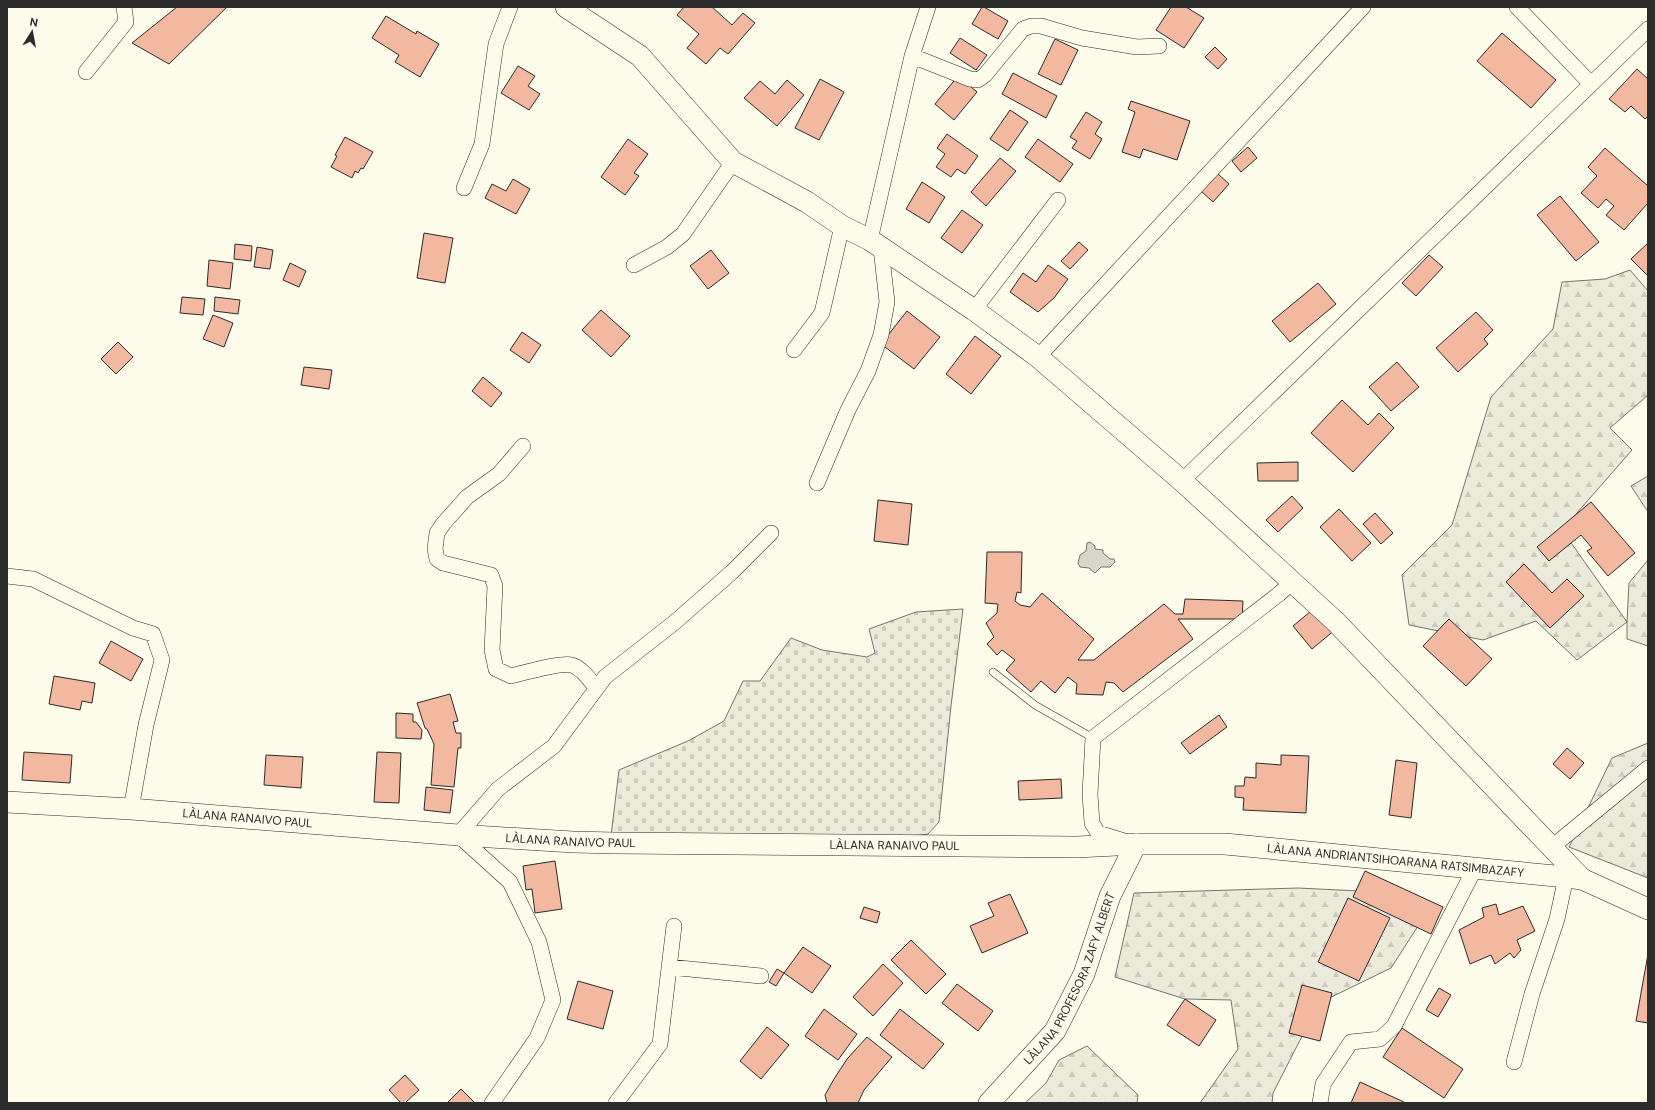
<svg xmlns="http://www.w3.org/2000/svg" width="1655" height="1110" viewBox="0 0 1655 1110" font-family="'DM Sans',sans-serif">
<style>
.forest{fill:url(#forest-firs);stroke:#74746e}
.cemetery{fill:url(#cemetery-stones);stroke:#74746e}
.water{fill:#d8d7c9;stroke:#74746e}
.building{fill:#f2b8a0;stroke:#2b2b2b}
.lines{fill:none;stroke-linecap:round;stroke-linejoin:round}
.lane-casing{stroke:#2b2b2b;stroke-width:8}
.street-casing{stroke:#2b2b2b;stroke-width:16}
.secondary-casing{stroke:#2b2b2b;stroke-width:22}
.lane{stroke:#fdfbea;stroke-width:7}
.street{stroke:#fdfbea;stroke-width:15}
.secondary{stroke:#fdfbea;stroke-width:21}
.labels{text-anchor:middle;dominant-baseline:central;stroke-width:3;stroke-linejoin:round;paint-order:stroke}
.street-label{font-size:12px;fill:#2b2b2b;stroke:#fdfbea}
</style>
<defs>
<pattern id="forest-firs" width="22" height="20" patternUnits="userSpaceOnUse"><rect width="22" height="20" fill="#ecebdb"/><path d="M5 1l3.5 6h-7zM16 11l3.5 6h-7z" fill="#cbcabc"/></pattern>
<pattern id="cemetery-stones" width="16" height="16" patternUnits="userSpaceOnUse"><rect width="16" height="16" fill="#ecebdb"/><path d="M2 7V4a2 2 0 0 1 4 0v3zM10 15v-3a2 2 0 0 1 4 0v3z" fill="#cbcabc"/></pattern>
</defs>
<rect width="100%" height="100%" fill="#fdfbea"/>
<path class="forest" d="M 1630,270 L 1648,291 L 1648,395 L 1610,428 L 1632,450 L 1562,530 L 1627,622 L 1629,583 L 1648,560 L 1648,646 L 1627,639 L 1627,622 L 1577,660 L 1536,621 L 1483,640 L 1409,625 L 1402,575 L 1452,525 L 1491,397 L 1553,329 L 1562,282 L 1605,279 Z
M 1648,476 L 1648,512 L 1631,486 Z
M 1648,743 L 1648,878 L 1569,847 L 1612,758 Z
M 1298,888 L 1380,892 L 1420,923 L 1391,968 L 1319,1003 L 1273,1093 L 1272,1103 L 1200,1103 L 1238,1049 L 1231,1000 L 1185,999 L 1115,977 L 1134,893 Z
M 1087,1046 L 1138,1095 L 1137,1103 L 1025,1103 L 1046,1083 L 1059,1060 Z"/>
<path class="cemetery" d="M 963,609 L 951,706 L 939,822 L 928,834 L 885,840 L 611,836 L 619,770 L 688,741 L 724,721 L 743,681 L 760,681 L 791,638 L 822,650 L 867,657 L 875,653 L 869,629 L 916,612 Z"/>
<path class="water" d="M 1090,542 L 1095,546 L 1095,549 L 1103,550 L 1103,553 L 1110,559 L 1114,559 L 1115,562 L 1110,567 L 1101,567 L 1095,573 L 1089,568 L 1080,567 L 1078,563 L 1080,555 L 1086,551 L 1087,543 Z"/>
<path class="building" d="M 177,7 L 227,7 L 169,64 L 132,43 Z
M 684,7 L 712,7 L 732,25 L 743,13 L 755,23 L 728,54 L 720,48 L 706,64 L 687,48 L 699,34 L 677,15 Z
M 982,7 L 984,7 L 1008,21 L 998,39 L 972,24 Z
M 1171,7 L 1186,7 L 1204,18 L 1184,48 L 1156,30 Z
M 386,16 L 416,34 L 417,31 L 439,44 L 420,77 L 395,62 L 399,55 L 372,38 Z
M 1502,33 L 1556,80 L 1531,108 L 1477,61 Z
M 960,38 L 987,55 L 976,70 L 950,53 Z
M 1055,39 L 1078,50 L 1061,85 L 1038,74 Z
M 1215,47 L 1227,59 L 1218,69 L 1205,57 Z
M 518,66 L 535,76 L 528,86 L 540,94 L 529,110 L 501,93 Z
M 1637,69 L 1648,79 L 1648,116 L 1645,119 L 1631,106 L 1625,112 L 1609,99 Z
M 1013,73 L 1057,96 L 1046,118 L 1002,94 Z
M 958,76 L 977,92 L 954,120 L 935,104 Z
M 820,79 L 844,92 L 819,140 L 795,128 Z
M 787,80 L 804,95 L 777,126 L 744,98 L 760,81 L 775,94 Z
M 1131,101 L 1190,121 L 1177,160 L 1143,149 L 1140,158 L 1122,152 L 1135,112 L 1128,109 Z
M 1010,110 L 1028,122 L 1008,151 L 990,139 Z
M 1086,112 L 1102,122 L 1095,134 L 1102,139 L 1090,159 L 1072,148 L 1077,141 L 1070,137 Z
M 947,134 L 978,156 L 965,174 L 957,169 L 951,177 L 936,167 L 945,154 L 937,148 Z
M 345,137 L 373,152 L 363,169 L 361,168 L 358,173 L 355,171 L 352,178 L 331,167 L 337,156 L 335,155 Z
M 628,139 L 648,154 L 634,173 L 639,176 L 625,195 L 601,177 Z
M 1038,139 L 1073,164 L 1060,182 L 1025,157 Z
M 1248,147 L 1257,158 L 1241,172 L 1232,161 Z
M 1605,148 L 1648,186 L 1648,203 L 1624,230 L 1606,215 L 1614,206 L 1606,199 L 1598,208 L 1581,193 L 1597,176 L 1588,167 Z
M 1000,158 L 1016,171 L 986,206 L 971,192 Z
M 1217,173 L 1229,184 L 1213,202 L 1201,191 Z
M 513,179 L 530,189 L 516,214 L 485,198 L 492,184 L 506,191 Z
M 922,182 L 945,197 L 929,223 L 906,209 Z
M 1560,196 L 1599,242 L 1576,261 L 1537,215 Z
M 962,210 L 983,225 L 962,253 L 941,238 Z
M 424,233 L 453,238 L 445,283 L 417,278 Z
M 1079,242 L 1088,250 L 1070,269 L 1061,261 Z
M 1648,243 L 1648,276 L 1631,259 Z
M 235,244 L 252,246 L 251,261 L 234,259 Z
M 257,247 L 273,250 L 270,269 L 254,267 Z
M 711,250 L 729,273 L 708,289 L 690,266 Z
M 1429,255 L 1443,267 L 1416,296 L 1402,283 Z
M 209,260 L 233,263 L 230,289 L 207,286 Z
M 290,263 L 306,271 L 299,287 L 283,280 Z
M 1048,265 L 1068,279 L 1054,298 L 1038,312 L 1010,292 L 1023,273 L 1036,282 Z
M 1318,283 L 1336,304 L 1290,342 L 1272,321 Z
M 182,297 L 205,299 L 203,315 L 180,313 Z
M 215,297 L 240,300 L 238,314 L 214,311 Z
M 601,310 L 630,336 L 611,357 L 582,330 Z
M 907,311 L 940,337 L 914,369 L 881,344 Z
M 1476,312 L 1493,330 L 1484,339 L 1488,344 L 1458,372 L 1436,348 Z
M 213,315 L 233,323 L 224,347 L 203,339 Z
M 522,332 L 541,345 L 529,363 L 510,350 Z
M 975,336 L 1001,356 L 971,394 L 946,374 Z
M 118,342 L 133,357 L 116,374 L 101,359 Z
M 1397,362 L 1419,387 L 1391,411 L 1369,387 Z
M 304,367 L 332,370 L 329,389 L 301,385 Z
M 483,377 L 502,393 L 491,407 L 472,391 Z
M 1342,400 L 1368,425 L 1379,413 L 1394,428 L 1353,472 L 1311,433 Z
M 1298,462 L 1298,481 L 1258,481 L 1257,463 Z
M 1292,496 L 1303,508 L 1278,532 L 1266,520 Z
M 878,500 L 912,504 L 908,545 L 874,541 Z
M 1591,502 L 1635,553 L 1608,576 L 1587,551 L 1592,548 L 1581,535 L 1549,561 L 1537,547 Z
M 1339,509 L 1371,543 L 1352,561 L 1320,527 Z
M 1375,513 L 1393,533 L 1381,544 L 1363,524 Z
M 987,552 L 1022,552 L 1021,593 L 1017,592 L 1015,601 L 1020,605 L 1030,607 L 1042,593 L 1094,639 L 1078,660 L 1094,660 L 1164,604 L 1175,614 L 1183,614 L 1185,599 L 1243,601 L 1242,619 L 1178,619 L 1193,639 L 1123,692 L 1114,683 L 1106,682 L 1103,695 L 1076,694 L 1077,684 L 1068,677 L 1055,693 L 1041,681 L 1031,692 L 1006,670 L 1015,660 L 1002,650 L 997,655 L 987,644 L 994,637 L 986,623 L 997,613 L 998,604 L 985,603 Z
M 1524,564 L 1552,593 L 1567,579 L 1584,596 L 1550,628 L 1506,582 Z
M 1317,606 L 1336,629 L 1312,649 L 1293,626 Z
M 1449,619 L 1492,659 L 1466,686 L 1423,646 Z
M 111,641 L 143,659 L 131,681 L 99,663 Z
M 54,676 L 95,683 L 92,703 L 82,701 L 80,710 L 49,704 Z
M 450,694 L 458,721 L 453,722 L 456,733 L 461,733 L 461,748 L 458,748 L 454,787 L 431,785 L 434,744 L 427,729 L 425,728 L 417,703 Z
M 396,713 L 413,714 L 413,722 L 416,722 L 422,730 L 421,739 L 396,738 Z
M 1219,715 L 1227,727 L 1190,754 L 1181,743 Z
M 1567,748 L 1584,763 L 1570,779 L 1553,764 Z
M 24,752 L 72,755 L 70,783 L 22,780 Z
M 377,752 L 401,753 L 399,803 L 374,802 Z
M 266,755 L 303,757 L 301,788 L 264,785 Z
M 1281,755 L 1309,756 L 1306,813 L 1243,810 L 1244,798 L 1235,797 L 1235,786 L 1244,786 L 1245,777 L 1256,778 L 1256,763 L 1281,765 Z
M 1396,760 L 1417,763 L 1411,818 L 1389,815 Z
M 1061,779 L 1062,798 L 1019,800 L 1018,781 Z
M 426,787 L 453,790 L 450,813 L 424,810 Z
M 555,861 L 562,909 L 535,913 L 532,889 L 526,890 L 523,866 Z
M 1365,871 L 1443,907 L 1431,934 L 1353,897 Z
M 1010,894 L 1028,933 L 982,953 L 970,926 L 994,916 L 988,903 Z
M 1348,898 L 1390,918 L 1359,981 L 1318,962 Z
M 1496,904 L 1499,915 L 1523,906 L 1535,931 L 1517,940 L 1521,950 L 1514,958 L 1510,953 L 1495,964 L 1491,955 L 1470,964 L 1459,930 L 1484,917 L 1482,908 Z
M 864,907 L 880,912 L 877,923 L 860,918 Z
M 911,940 L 946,974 L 926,994 L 891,960 Z
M 803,947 L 831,966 L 812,993 L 784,973 Z
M 1648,954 L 1648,1023 L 1636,1021 Z
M 883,964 L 903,983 L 873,1016 L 853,997 Z
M 777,969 L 784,973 L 776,986 L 769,982 Z
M 578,981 L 613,991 L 603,1029 L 567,1019 Z
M 957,984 L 993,1011 L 978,1031 L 942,1003 Z
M 1302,985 L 1332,993 L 1320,1041 L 1289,1033 Z
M 1439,988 L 1451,995 L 1438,1017 L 1426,1010 Z
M 1185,999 L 1216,1020 L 1199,1046 L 1167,1025 Z
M 824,1009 L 857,1034 L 838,1060 L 805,1036 Z
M 900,1009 L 944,1044 L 923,1069 L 880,1035 Z
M 767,1027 L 789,1045 L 761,1079 L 740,1061 Z
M 1402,1028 L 1463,1069 L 1444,1098 L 1383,1057 Z
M 867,1037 L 892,1057 L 864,1090 L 858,1103 L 827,1103 L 825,1095 L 834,1079 L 847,1059 Z
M 405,1075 L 419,1090 L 405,1103 L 401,1103 L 389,1090 Z
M 1360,1082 L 1404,1102 L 1404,1103 L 1351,1103 Z
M 461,1089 L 475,1103 L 447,1103 Z"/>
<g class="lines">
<g class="lane-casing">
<path id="lane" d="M 993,672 L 1035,705 L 1093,738"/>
</g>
<g class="street-casing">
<path id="street" d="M 1517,7 L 1591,84
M 912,56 L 970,79 L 978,80 L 985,75 L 1023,29 L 1031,26 L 1041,26 L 1082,38 L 1137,47 L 1159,46
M 86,72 L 126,22 L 124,7
M 464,188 L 482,144 L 496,44 L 510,7
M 870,240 L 912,56 L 928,7
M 634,265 L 667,247 L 683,234 L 733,162
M 974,310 L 1058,200
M 794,350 L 822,313 L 842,226
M 1038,357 L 1363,7
M 523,446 L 499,474 L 467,497 L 443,524 L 437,533 L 435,549 L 437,559 L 443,563 L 491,575 L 495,586 L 492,650 L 496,669 L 511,676 C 523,673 561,662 572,665 C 583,669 590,680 596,688
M 1182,481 L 1648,29
M 817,483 L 848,410 L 868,371 L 881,335 L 887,302 L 881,248
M 7,576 L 33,579 L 133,628 L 153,634 L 162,660 L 146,725 L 131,809
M 1124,841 L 1098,833 L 1092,823 L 1090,794 L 1093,738 L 1279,594 L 1292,582
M 1552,847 L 1648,768
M 669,967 L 761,976
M 1514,1062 L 1532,994 L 1557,919 L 1566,877
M 492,1103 L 537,1038 L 553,1000 L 539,942 L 510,882 L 458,835 L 498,789 L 554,746 L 605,677 L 675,622 L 732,572 L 771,533
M 616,1103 L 660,1044 L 674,926
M 1320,1103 L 1323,1084 L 1351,1042 L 1380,1039 L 1394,1026 L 1475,868"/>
</g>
<g class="secondary-casing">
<g id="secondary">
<path d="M 566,7 L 640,56 L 733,162 L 807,202 L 842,226 L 870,240 L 974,310 L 1038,357 L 1182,481 L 1336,622 L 1582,879"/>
<path id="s1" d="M 7,802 L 131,809 L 458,835 L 573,842 L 615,843 L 1077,847 L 1136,844 L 1225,844 L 1566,877 L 1582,879 L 1648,909"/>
<path id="s2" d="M 989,1103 L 1055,1031 L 1084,974 L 1110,896 L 1136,844"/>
</g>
</g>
<use href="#lane" class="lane"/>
<use href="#street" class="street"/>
<use href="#secondary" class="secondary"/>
</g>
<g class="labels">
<g class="street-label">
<text stroke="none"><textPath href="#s1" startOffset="241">LÀLANA RANAIVO PAUL</textPath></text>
<text stroke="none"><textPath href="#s1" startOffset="565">LÀLANA RANAIVO PAUL</textPath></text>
<text stroke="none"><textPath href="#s1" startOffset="889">LÀLANA RANAIVO PAUL</textPath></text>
<text stroke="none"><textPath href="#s1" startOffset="1391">LÀLANA ANDRIANTSIHOARANA RATSIMBAZAFY</textPath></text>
<text stroke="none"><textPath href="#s2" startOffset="151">LÀLANA PROFESORA ZAFY ALBERT</textPath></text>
</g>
</g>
<rect width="1655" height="1110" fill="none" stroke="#2b2b2b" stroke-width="16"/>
<g transform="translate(32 32) rotate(11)" stroke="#fdfbea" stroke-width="3" paint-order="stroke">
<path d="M0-3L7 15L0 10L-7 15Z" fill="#2b2b2b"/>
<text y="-6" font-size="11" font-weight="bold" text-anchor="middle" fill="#2b2b2b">N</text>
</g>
</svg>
